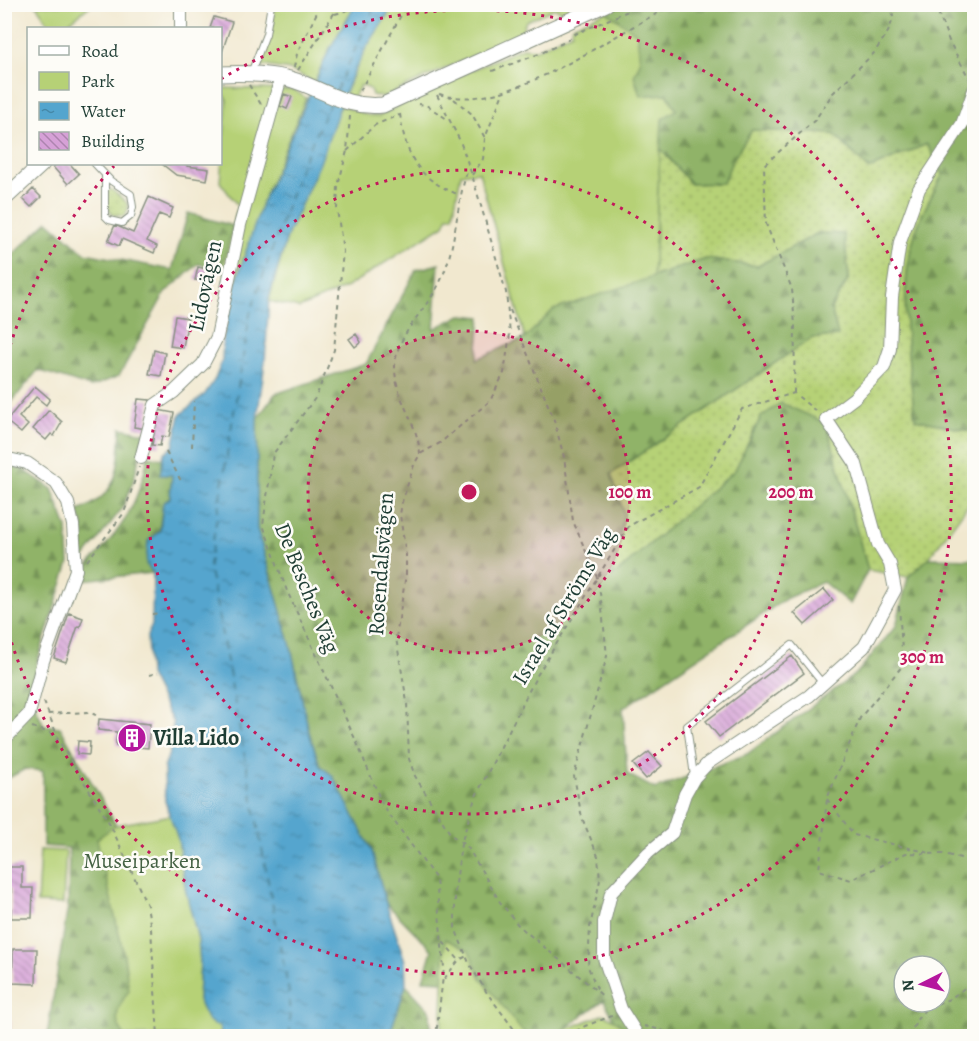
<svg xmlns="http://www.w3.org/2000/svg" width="979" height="1041" viewBox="0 0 979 1041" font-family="Alegreya,serif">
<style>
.grass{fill:url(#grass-dots);stroke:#6a8755;stroke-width:1.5}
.forest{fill:url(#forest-firs);stroke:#58784e;stroke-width:1.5;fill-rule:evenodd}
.green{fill:#b6d176;stroke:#6a8755;stroke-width:1.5}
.water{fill:url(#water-ripples);stroke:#3a7181;stroke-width:1.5}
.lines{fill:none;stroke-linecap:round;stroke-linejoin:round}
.ferry{stroke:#32616a;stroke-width:1.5;stroke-dasharray:8 6;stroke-linecap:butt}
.building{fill:url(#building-back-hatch)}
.service-casing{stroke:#889282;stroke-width:8}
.minor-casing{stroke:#889282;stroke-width:14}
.tertiary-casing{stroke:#889282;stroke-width:17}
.path{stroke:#889282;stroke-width:2;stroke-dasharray:4.5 4.5;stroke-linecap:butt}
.service{stroke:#fff;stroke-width:6}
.minor{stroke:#fff;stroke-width:12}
.tertiary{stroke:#fff;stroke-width:15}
.ring{fill:none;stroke:#c2185b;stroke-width:3;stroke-dasharray:3 6}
.labels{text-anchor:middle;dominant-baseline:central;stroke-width:5;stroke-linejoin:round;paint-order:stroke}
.street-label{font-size:22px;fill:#1f3d34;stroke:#fdfcf7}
.poi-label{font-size:22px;font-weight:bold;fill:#1f3d34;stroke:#fdfcf7;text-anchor:start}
.park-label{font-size:22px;fill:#456244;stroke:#fdfcf7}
.centre{fill:#c2185b;stroke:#fdfcf7;stroke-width:3}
.ring-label{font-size:18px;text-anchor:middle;font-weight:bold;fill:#c2185b;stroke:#fdfcf7;stroke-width:5;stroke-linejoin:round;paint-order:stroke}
</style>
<defs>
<pattern id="grass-dots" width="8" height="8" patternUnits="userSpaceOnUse" patternTransform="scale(1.5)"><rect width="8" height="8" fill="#b6d176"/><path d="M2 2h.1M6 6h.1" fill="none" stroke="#9cb467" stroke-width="1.8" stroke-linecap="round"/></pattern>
<pattern id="forest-firs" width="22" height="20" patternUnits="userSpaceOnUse" patternTransform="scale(1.5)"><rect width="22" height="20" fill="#90b367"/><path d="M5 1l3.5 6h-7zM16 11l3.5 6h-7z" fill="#759356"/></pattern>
<pattern id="water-ripples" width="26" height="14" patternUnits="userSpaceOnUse" patternTransform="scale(1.5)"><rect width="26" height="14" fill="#54a5ce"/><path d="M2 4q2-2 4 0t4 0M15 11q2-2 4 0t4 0" fill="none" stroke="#4588a8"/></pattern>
<pattern id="building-back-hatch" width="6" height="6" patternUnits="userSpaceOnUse" patternTransform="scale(1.5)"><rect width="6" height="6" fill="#d6a1d7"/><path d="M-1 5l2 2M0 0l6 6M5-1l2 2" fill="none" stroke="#ad84af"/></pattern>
</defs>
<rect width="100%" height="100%" fill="#fdfcf7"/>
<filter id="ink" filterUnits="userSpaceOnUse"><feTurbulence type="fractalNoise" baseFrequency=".0167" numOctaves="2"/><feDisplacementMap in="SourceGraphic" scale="12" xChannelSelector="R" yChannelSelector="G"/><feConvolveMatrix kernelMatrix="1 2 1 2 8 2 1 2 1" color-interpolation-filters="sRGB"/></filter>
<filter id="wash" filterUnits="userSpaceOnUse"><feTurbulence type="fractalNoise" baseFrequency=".008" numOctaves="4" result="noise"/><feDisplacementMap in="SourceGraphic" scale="24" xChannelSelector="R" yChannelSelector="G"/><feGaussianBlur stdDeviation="1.35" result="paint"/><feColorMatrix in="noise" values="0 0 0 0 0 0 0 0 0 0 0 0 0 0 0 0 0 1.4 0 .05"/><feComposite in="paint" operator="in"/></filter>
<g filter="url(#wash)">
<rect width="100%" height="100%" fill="#f1e8cf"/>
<path class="grass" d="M 751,130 L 834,134 L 869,169 L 927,144 L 943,174 C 935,190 925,206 919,223 C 895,283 909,357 915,419 L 974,432 L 974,497 L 929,558 L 908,577 L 868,570 L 826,423 L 761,417 L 735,470 L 612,578 L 624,514 L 611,474 L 812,338 L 838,336 L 831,308 L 849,278 L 844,235 L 818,233 L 758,266 L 706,259 L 653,277 L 660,148 L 691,184 L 722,183 L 734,157 Z
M 111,189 L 127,203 L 128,210 L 124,216 L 113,215 L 106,206 L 106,193 Z"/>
<path class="forest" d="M 623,4 L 974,5 L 974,432 L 915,419 C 909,357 895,284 919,223 C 925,207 935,190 943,174 L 927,144 L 869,169 L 834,134 L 752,130 L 734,157 L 723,183 L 691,184 L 660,148 L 662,119 L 676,109 L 667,94 L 641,96 L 634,76 L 640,62 L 606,11 Z
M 188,213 L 233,226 L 222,269 L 198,264 L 165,293 L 119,376 L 91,387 L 38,370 L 5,410 L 5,262 L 48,221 L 85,253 L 172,270 Z
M 818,233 L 844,234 L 849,278 L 831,308 L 838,336 L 812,338 L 611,474 L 624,514 L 612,577 L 735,470 L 761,417 L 781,403 L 826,423 L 868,570 L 850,604 L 823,582 L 787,598 L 623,708 L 627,774 L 655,789 L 747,754 L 857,673 L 896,626 L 908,577 L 929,558 L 974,559 L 974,1036 L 622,1036 L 604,1000 L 555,1036 L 494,1036 L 465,982 L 423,980 L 432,950 L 386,903 L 372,851 L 332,775 L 320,766 L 309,732 L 290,643 L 257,529 L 257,419 L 275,394 L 366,364 L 416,270 L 439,264 L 434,329 L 461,315 L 481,317 L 477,359 L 525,338 L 553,310 L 706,259 L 758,266 ZM 904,966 L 940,966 L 940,1002 L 904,1002 Z
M 121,428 L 145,433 L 134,479 L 123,507 L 82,561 L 83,527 L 78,511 C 121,494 118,468 121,428 Z
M 148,456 L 163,459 L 160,475 L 172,475 L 170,498 L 163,503 L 153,573 L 82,580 L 82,572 C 119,531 137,512 148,456 Z
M 4,459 L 6,466 L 24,470 L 52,489 L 67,528 L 69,563 L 38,659 L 31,698 L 44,725 L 60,727 L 116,825 L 97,839 L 124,955 L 129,990 C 118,1007 111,1019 125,1036 L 47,1036 L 68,906 L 69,848 L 43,846 L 43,771 L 25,769 L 5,780 Z
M 406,985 L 430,1011 L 431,1036 L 389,1036 Z"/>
<path class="green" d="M 36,5 L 91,5 L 62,28 L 52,28 Z
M 275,5 L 355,5 L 329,50 L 314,82 L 290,70 L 259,65 L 272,29 Z
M 394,5 L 589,5 L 567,14 L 555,8 L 526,21 L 521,34 L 383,97 L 372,95 L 370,89 L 361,85 L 353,98 L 344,95 L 366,48 Z
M 606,11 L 637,34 L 640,62 L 634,76 L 640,96 L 667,94 L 676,110 L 662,119 L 653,277 L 553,310 L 525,338 L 479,172 L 461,174 L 453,216 L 448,216 L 444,225 L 347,287 L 299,308 L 269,301 L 288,234 L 341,105 L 367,115 L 379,116 L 447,81 L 522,48 L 537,49 L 572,32 L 572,26 Z
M 221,88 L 294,90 L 306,98 L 262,203 L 235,285 L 222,269 L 238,206 L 220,182 L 227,100 Z
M 171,815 L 178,839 L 186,892 L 198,939 L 200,962 L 198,1000 L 221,1026 L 221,1036 L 125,1036 C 111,1019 118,1007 129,990 L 124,955 L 97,839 L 116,825 Z
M 40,850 L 66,851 L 63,904 L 37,903 Z
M 445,939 L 469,951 L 481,978 L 521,1030 L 531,1036 L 441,1036 Z
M 604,1014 L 618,1022 L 633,1036 L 549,1036 Z"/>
<path class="water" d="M 355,5 L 394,5 L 366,48 L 348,84 L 320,163 L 288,234 L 269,297 L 265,362 L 257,419 L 257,529 L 290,643 L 309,732 L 320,766 L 332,775 L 372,851 L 386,903 L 405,961 L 406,985 L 389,1036 L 221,1036 L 220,1026 L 214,1025 L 207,1019 L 198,1000 L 200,962 L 198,939 L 186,892 L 178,839 L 165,801 L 164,768 L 172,744 L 173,723 L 149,675 L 147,636 L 152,625 L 153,573 L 146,564 L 148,541 L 160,531 L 163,503 L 170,498 L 172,475 L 160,475 L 164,453 L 173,447 L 180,415 L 205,394 L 215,379 L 222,361 L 223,338 L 235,285 L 262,203 L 329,50 Z"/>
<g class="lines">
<path class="ferry" d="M 336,91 L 376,4
M 290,1036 L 289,993 L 209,565 L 250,314 L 300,168 L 330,103"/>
</g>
<g id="blocks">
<path class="building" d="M 215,4 L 240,4 L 240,5 L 218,13 Z
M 214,17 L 232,22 L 221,55 L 220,28 L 210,28 Z
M 284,94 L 292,97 L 287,109 L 280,106 Z
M 57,164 L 70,164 L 79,174 L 68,184 L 53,167 Z
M 162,164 L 187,164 L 187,166 L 209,169 L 207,180 L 176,175 Z
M 33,189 L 41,197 L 31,207 L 23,199 Z
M 149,197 L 173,208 L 169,218 L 159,214 L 147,241 L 157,246 L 154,253 L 122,239 L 119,246 L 108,241 L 115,225 L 133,233 Z
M 198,267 L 212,270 L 211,273 L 206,272 L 204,281 L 195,280 Z
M 175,316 L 188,318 L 183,348 L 170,346 Z
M 356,334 L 361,342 L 355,347 L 349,339 Z
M 154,350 L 165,353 L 161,376 L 149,374 Z
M 35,386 L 50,399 L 46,405 L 36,397 L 19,417 L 28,425 L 21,433 L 6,421 Z
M 138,399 L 150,400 L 147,429 L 134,427 Z
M 49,410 L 62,422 L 54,436 L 51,434 L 46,440 L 33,429 Z
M 158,410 L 174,413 L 169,437 L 162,436 L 160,446 L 152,445 Z
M 824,589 L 833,600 L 805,625 L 794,613 Z
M 69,613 L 83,618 L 80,627 L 78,626 L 66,662 L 54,658 Z
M 792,656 L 804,673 L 719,737 L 706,721 Z
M 99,719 L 150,724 L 148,748 L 116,745 L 117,732 L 98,730 Z
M 78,741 L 90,742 L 89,755 L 77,754 Z
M 649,752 L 662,766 L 646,779 L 633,764 Z
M 4,867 L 22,867 L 22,888 L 33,888 L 32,918 L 11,918 L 11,889 L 4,888 Z
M 13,949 L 37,949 L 36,984 L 12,983 Z
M 4,1020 L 11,1020 L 10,1036 L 4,1036 Z"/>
</g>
</g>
<g filter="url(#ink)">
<use href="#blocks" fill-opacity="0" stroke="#889282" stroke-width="1.5"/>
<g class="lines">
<g class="service-casing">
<path id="service" d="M 251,73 L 266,34 L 271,4
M 95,164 L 111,181 L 131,194 L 133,207 L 131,216 L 122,223 L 109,220 L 105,216 L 105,175
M 694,776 L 687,726 L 792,645 L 823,684"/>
</g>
<g class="minor-casing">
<path id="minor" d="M 181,4 L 181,28
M 4,458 L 27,463 L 56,483 L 68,503 L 73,525 L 76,570 L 43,661 L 29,714 L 4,740
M 141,458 L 155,405 L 174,392 L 203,364 L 217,337 L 240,225 L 281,77
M 638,1036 L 621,1009 L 604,958 L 604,922 L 611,893 L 648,853 L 672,833 L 685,794 L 694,778 L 708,763 L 809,696 L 864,647 L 895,590 L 890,564 L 878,544 L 856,464 L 826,419 L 854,398 L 884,367 L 890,349 L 892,297 L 900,242 L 919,189 L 962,124 L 974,90"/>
</g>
<g class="tertiary-casing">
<path id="tertiary" d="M 220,74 C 244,73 267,73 290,79 C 324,89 345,109 383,105 L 606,4
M 4,199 L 42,164"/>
</g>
<path class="path" d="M 935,4 L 949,41 L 970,80
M 335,14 L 348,10 L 351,4
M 294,67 L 297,54 L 321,4
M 298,70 L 340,4
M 492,71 L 539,54 L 565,42 L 575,34 L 644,4
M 249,85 L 262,106
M 360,91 L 407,4
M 439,94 C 510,116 611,32 677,4
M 437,95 L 460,141 L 472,175 L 506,292 L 510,334 L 504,373 L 490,401 L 440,443 L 420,454 L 414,465 L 402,502 L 400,515 L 406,555 L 406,574 L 396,638 L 407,702 L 409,759 L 415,776 L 451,835 L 467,846 L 500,902 L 519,926 L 604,997
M 454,99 L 472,114 L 485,138
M 418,104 L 426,105 L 447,119
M 400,114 C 406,158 418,179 460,195
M 350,116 L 347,151 L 338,186 L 337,209 L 343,251 L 334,350 L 316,397 L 273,454 L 263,525 L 287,591 L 357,743 L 383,806 L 436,879 L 444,968 L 436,1036
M 347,151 L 375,125 L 399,115
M 472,175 L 483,159 L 485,138 L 503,93
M 510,310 L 554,420 L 564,457 L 573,521 L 598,580 L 601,600 L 607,656 L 574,776 L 582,818 L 598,856 L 600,880 L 590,927 L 588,967 L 598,991
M 794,393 L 795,325 L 792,289 L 766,224 L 764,165 L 815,120 L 833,93 L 874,53 L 888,32 L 893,19 L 892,4
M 192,447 L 194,401
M 166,452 L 182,483
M 420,454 C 418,422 395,400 395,367 C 395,336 426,310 439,284 C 457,249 455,206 468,169
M 87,561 L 124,513 L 139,467
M 899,606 L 903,665 L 860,718 L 827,799 L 819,870 L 851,880 L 906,853 L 943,854 L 974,861
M 152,614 L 161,613
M 149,675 L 158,673
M 44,702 L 60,743 L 110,824 L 147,905 L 151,929 L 158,1036
M 48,714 L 88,712 L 96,715
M 32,727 L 50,733 L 58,741
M 827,799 L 854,835 L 930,853
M 443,942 L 459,960
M 444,979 L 459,960 L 467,956
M 644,1026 L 662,1030 L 672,1036
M 519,1036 L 487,993 L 469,963 L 455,928 L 455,892 L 461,844 L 475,798 L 536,677 L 629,526 L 699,487 L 742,409 L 794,393 L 817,412
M 568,1036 L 585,1026 L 612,1016
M 909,1036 L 918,1018 L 927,1007 L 950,999 L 974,981"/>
<use href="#service" class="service"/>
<use href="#minor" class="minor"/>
<use href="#tertiary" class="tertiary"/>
</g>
</g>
<circle cx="469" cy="492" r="161" fill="#c2185b" fill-opacity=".12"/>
<g class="ring">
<circle cx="469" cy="492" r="161"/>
<circle cx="469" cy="492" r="322"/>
<path d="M5 363A482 482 0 0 1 114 166M221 79A482 482 0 1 1 5 621"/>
</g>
<defs>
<g id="building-disc" transform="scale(1.5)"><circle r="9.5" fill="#b5179e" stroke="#fdfcf7"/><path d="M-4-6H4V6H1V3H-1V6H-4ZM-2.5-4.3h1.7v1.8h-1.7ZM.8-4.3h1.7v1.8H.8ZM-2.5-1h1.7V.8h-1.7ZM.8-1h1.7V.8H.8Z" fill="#fff"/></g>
</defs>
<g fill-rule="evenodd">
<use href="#building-disc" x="132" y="738"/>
</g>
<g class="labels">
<g class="street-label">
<text transform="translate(205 286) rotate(-78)">Lidovägen</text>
<text transform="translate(381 564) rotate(-86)">Rosendalsvägen</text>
<text transform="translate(307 588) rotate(68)">De Besches Väg</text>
<text transform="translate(564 606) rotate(-59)">Israel af Ströms Väg</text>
</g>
<g class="poi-label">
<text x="153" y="738">Villa Lido</text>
</g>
<g class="park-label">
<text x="142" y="861">Museiparken</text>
</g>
</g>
<circle cx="469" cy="492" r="9" class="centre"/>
<g class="ring-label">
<text x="630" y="498">100 m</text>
<text x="791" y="498">200 m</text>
<text x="922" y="663">300 m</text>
</g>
<rect width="979" height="1041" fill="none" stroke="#fdfcf7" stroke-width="24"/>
<rect x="27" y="27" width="195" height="138" fill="#fdfcf7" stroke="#a4b0a9" stroke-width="1.5"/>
<rect x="39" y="46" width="30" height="9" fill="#ffffff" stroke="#a4b0a9" stroke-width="1.5"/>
<text x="81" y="57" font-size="18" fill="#1f3d34">Road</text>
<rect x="39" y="72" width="30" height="18" fill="#b6d176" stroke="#a4b0a9" stroke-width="1.5"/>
<text x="81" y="87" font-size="18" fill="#1f3d34">Park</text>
<rect x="39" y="102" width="30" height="18" fill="url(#water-ripples)" stroke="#a4b0a9" stroke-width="1.5"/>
<text x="81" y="117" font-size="18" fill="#1f3d34">Water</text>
<rect x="39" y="132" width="30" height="18" fill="url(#building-back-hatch)" stroke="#a4b0a9" stroke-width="1.5"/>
<text x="81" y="147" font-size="18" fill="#1f3d34">Building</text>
<g transform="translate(922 984) rotate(264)"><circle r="28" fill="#fdfcf7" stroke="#a4b0a9" stroke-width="1.5"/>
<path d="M0-4.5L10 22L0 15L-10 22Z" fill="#b5179e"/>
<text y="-9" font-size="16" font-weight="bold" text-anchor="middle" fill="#1f3d34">N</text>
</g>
</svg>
